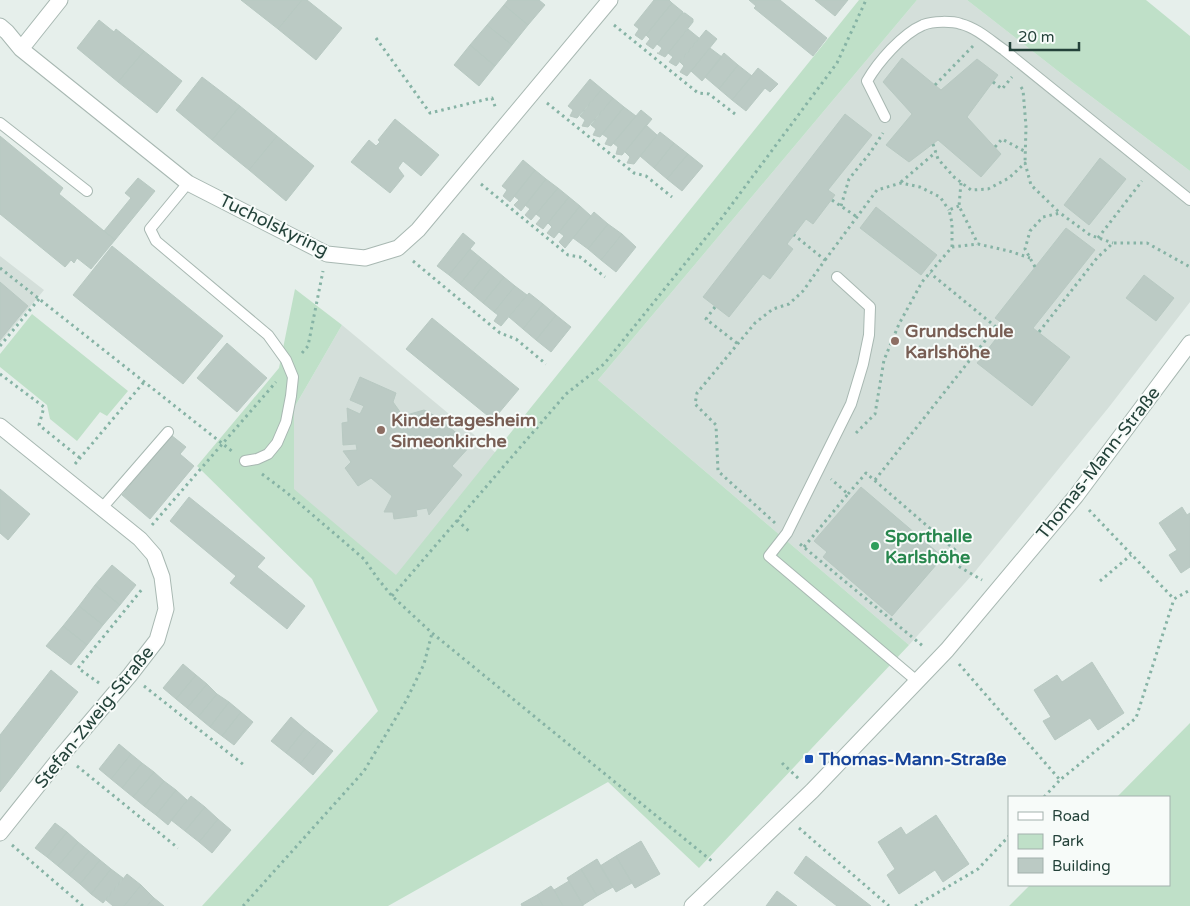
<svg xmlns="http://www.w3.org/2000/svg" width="1190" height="906" viewBox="0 0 1190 906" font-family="'Varela Round',sans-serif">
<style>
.built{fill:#d4dfda}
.green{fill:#bfe0c8}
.building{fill:#bbcac4;stroke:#b8c9c2}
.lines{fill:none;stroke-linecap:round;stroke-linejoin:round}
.service-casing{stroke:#a8b8b2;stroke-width:12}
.minor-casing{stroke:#a8b8b2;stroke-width:17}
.path{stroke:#86b3a5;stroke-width:3;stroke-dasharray:2.5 4;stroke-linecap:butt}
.service{stroke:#fff;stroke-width:10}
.minor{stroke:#fff;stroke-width:15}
.education-dot{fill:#8d6e63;stroke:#f7fbf9;stroke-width:2}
.leisure-dot{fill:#2e9e5b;stroke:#f7fbf9;stroke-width:2}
.transit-dot{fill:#1a4fb4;stroke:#f7fbf9;stroke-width:2}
.labels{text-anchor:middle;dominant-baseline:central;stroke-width:4;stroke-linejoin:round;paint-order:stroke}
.street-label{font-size:18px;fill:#24423a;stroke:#f7fbf9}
.education-label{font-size:18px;font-weight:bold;fill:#785e54;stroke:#f7fbf9;text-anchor:start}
.leisure-label{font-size:18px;font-weight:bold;fill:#27864d;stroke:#f7fbf9;text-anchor:start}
.transit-label{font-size:18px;font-weight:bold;fill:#164399;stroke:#f7fbf9;text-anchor:start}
</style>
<rect width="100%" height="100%" fill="#e6efeb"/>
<path class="built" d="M 917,0 L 967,0 L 1072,82 L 1190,171 L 1190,302 L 1109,407 L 973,574 L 909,645 L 598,380 Z
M 0,256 L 44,290 L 0,343 Z
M 342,325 L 496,453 L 396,576 L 293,489 L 294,408 Z"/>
<path class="green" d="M 859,0 L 917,0 L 598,380 L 909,645 L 699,868 L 608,782 L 388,906 L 202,906 L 378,711 L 312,579 L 197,466 L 279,368 L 295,289 L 342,325 L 294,408 L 294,489 L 396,575 Z
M 967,0 L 1146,0 L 1190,36 L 1190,171 L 1072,82 Z
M 32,314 L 128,391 L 107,416 L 100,412 L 77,441 L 50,419 L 47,405 L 0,367 L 0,354 Z
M 1190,723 L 1190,906 L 1009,906 L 1030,885 L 1169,885 L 1169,797 L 1117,797 Z"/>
<path class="building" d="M 241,0 L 302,0 L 278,29 Z
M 302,0 L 307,0 L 342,28 L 316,60 L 278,29 Z
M 508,0 L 539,0 L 545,5 L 528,25 L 504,5 Z
M 654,0 L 669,0 L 672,3 L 642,40 L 635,35 L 639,29 L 634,25 Z
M 749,0 L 780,0 L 827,38 L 813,56 L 754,8 L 756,6 Z
M 815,0 L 848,0 L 835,16 Z
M 672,3 L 683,12 L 653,49 L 646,44 L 650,39 L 646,35 Z
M 504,5 L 528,25 L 512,45 L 487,25 Z
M 682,13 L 685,13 L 693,19 L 693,22 L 665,57 L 657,53 L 659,53 L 662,48 L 657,44 Z
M 99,20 L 114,32 L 116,29 L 144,51 L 118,82 L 77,48 Z
M 487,25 L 512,45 L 495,66 L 470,45 Z
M 688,29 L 699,38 L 676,66 L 669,62 L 673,57 L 668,53 Z
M 706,30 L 717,39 L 687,76 L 680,72 L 684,66 L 680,62 Z
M 470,45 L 495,66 L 479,86 L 454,65 Z
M 710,48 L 722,57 L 702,81 L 691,71 Z
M 144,51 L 182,81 L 157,113 L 118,82 Z
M 724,53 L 738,65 L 719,89 L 705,77 Z
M 902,58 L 941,90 L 977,59 L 998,75 L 967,117 L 1001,154 L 981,177 L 938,140 L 909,162 L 886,145 L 912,114 L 883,82 Z
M 738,65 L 752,76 L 732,100 L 719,89 Z
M 758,68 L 778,84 L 770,92 L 765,88 L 746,111 L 732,100 Z
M 202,77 L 240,106 L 212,140 L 176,110 Z
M 590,79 L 602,89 L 577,118 L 570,116 L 573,110 L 568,106 Z
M 602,89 L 613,98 L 588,127 L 582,126 L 585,120 L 580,116 Z
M 613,98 L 624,107 L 600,137 L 593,135 L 596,129 L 591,125 Z
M 240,106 L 277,136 L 249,170 L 212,140 Z
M 624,107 L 636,116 L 611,146 L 605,144 L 608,138 L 602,134 Z
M 641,110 L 652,119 L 622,155 L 616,154 L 618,147 L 613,143 Z
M 845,114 L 872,135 L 828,190 L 835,195 L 813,224 L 806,219 L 787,244 L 793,249 L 770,279 L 763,274 L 729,317 L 703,297 Z
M 395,119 L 439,155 L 421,176 L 403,161 L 398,168 L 404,176 L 390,193 L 351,162 L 369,140 L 376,146 L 380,142 L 378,140 Z
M 646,125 L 657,135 L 634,164 L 627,163 L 630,157 L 625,152 Z
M 660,132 L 674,143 L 654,168 L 640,156 Z
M 0,136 L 63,188 L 59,194 L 115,240 L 91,269 L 77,258 L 74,263 L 71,260 L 65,267 L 0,214 Z
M 277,136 L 314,166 L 286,201 L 249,170 Z
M 674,143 L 688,154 L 667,179 L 654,168 Z
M 688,154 L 703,166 L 682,191 L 667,179 Z
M 1100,158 L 1126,179 L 1089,225 L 1064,205 Z
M 523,160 L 535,170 L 510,202 L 503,196 L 507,190 L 502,186 Z
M 535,170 L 546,179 L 521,211 L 514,205 L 519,200 L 514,196 Z
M 138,178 L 155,191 L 115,240 L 104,231 L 131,198 L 125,193 Z
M 546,179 L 558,188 L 531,220 L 525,215 L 530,209 L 525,205 Z
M 558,188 L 569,197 L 543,229 L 536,224 L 541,218 L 536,214 Z
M 569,197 L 580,206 L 554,238 L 547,233 L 552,227 L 548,223 Z
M 580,206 L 591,216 L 565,248 L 559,242 L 564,236 L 559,232 Z
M 876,207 L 937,255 L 921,275 L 860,228 Z
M 594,212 L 608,224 L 588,249 L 573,238 Z
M 608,224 L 622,234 L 601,260 L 588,249 Z
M 1066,228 L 1095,250 L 1033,328 L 1070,357 L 1032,406 L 977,363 L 1006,326 L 995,318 Z
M 463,233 L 475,243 L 449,275 L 437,266 Z
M 622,234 L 636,247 L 616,272 L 601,260 Z
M 112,246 L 223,336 L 183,384 L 73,295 Z
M 470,249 L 481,258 L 460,284 L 449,275 Z
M 481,258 L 492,267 L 471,293 L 460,284 Z
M 492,267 L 504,277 L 483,303 L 471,293 Z
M 1144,275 L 1174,298 L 1156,321 L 1126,298 Z
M 504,277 L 515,286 L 494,312 L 483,303 Z
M 0,282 L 28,306 L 0,340 Z
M 515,286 L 527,295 L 501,326 L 494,321 L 498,315 L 494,312 Z
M 529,293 L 543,304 L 523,329 L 509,317 Z
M 543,304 L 556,315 L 536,340 L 523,329 Z
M 556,315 L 571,327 L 551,352 L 536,340 Z
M 432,318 L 519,389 L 493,420 L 406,349 Z
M 227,343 L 267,378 L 237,412 L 197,378 Z
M 360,377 L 396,393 L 393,402 L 403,416 L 424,410 L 437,417 L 471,445 L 452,466 L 462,475 L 429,515 L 427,508 L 416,510 L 417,516 L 394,519 L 393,512 L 384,512 L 392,496 L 371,478 L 358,486 L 345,468 L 351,462 L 343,451 L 357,450 L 356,444 L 343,445 L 342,423 L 348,422 L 347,408 L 360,414 L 364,406 L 350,400 Z
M 171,435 L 186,447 L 180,454 L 194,466 L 150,519 L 122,495 Z
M 861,487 L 943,557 L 892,616 L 823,557 L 827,552 L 814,541 Z
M 0,489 L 30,514 L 8,540 L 0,533 Z
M 189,497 L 265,558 L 257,567 L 305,606 L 287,629 L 230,583 L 236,576 L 170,521 Z
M 1182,507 L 1187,515 L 1190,513 L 1190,567 L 1181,573 L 1169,555 L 1177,550 L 1159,523 Z
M 112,565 L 136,585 L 120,605 L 95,585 Z
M 95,585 L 120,605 L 103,625 L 79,606 Z
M 79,606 L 103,625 L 87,645 L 63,626 Z
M 63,626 L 87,645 L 71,665 L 46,646 Z
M 1092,662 L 1124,713 L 1098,730 L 1090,718 L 1055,740 L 1043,721 L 1051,717 L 1034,690 L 1057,675 L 1062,682 Z
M 183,664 L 196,675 L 176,699 L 163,688 Z
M 51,670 L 78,692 L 0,792 L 0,735 Z
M 196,675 L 207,684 L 187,708 L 176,699 Z
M 207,684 L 217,694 L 198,717 L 187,708 Z
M 217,694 L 229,702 L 210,727 L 198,717 Z
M 229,702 L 241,712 L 222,736 L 210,727 Z
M 241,712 L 253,722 L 234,745 L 222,736 Z
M 291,717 L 305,729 L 286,753 L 271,741 Z
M 305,729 L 319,740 L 300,764 L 286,753 Z
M 319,740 L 333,751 L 313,775 L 300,764 Z
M 119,744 L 131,754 L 111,779 L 99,769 Z
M 131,754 L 142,763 L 122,788 L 111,779 Z
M 142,763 L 154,772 L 133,797 L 122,788 Z
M 154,772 L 164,781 L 144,806 L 133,797 Z
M 164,781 L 176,790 L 156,815 L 144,806 Z
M 176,790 L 187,800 L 168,825 L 156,815 Z
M 191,796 L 205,807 L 185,831 L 171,820 Z
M 205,807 L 218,819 L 199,842 L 185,831 Z
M 936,815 L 969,864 L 943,882 L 935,870 L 899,894 L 887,875 L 895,869 L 878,842 L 901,827 L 906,835 Z
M 218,819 L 231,830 L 212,853 L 199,842 Z
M 55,823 L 67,832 L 47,857 L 35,848 Z
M 67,832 L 78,842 L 58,866 L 47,857 Z
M 641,841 L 660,874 L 635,888 L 616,856 Z
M 78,842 L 89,851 L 69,875 L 58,866 Z
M 89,851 L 100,860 L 80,884 L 69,875 Z
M 616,856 L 632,883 L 616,892 L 600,866 Z
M 806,856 L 871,906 L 837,906 L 794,873 Z
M 597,859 L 613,887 L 597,896 L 581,869 Z
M 100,860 L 111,869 L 91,894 L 80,884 Z
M 111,869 L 123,878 L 103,903 L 91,894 Z
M 581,869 L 597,896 L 583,905 L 567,878 Z
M 127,874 L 141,885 L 124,906 L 113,906 L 106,900 Z
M 569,881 L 583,905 L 583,906 L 563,906 L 554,890 Z
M 141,885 L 154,898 L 147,906 L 124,906 Z
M 551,886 L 554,890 L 563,906 L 543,906 L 537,895 Z
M 777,891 L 797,906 L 766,906 Z
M 537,895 L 543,906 L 522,906 L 521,904 Z
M 154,898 L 164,906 L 147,906 Z"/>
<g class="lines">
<g class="service-casing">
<path id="service" d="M 885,117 L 867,81 C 878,62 902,34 923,25 C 933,21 952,21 961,24 C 977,28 991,41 1004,50 L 1190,200
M 0,123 L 87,191
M 188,183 L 150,229 L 156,241 L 268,335 L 286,360 L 293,377 L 291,396 L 286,422 L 277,443 L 268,454 L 257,459 L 245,461
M 837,277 L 870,307 L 869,335 L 863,364 L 851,404 L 787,533 L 769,556 L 918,682
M 102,508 L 168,432"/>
</g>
<g class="minor-casing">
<path id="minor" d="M 0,26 L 7,32 L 21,49 L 188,183 L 327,254 L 365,258 L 398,248 L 418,230 L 610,0
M 21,49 L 60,0
M 0,426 L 140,539 L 154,555 L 162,577 L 166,609 L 157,640 L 130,675 L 63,754 L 0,833
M 692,906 L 812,791 L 947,650 L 1076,496 L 1190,343"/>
</g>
<path class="path" d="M 614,25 L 698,93 L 709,94 L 735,114
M 376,38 L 430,113 L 492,98 L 496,109
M 993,82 L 1002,89 L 1012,77
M 935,85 L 973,46
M 1021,87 L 1023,90 L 1026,126 L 1025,163
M 547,103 L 634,173 L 646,176 L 672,197
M 933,144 L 938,159 L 954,177 L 971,190 L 988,189 L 1009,178 L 1025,163 L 1031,185 L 1060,213
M 995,147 L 1002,139 L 1026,152
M 901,182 L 936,152
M 961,183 L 959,206 L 978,244
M 481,184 L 568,255 L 580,257 L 605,277
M 832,200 L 857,217
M 841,206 L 849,179 L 870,153 L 883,133
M 1098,238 L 1142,181
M 952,247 L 952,223 L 949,210 L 959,206
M 825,260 L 877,190 L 901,183 L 920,187 L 940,197 L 949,210
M 413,261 L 500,333 L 516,339 L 546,364
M 1035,267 L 1025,249 L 1030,231 L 1043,217 L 1060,213 L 1090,235 L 1113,243
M 0,268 L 233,452
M 715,307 L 706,319 L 738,344
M 1039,332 L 1097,258 L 1113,243 L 1147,243 L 1190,267
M 0,346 L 39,299
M 302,353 L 308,346 L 323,271
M 0,374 L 44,407 L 39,425 L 80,458
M 856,433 L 875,414 L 884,360 L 899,324 L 922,282 L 952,247 L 978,244 L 1009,251 L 1030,258
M 75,464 L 144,382
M 262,474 L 286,492 L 364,559 L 378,579 L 392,596 L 432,633 L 713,862
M 875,480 L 996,327 L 930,273
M 848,494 L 866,473 L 955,550 L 958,566 L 982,580
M 1089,510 L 1174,599 L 1190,590
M 457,520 L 471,533
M 775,523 L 718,471 L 716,425 L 695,404 L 697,393 L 755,323 L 773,309 L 789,304 L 803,291 L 825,260 L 794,235
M 152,525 L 276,382
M 800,544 L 924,647
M 804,547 L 848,494 L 831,479
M 1100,581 L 1131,555
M 392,596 L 566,394 L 604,364 L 721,219 L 837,63 L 866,0
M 959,664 L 1060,780 L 1136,718 L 1174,599
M 99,683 L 78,668 L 143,588
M 144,686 L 244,765
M 782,763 L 799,779
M 77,766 L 178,848
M 1044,797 L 1060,780
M 799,828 L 889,906
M 12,845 L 83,906
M 243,906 L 364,771 L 406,701 L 424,664 L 432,633
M 915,906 L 978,869 L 1009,836"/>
<use href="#service" class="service"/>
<use href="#minor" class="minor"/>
</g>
<g class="education-dot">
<circle cx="895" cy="341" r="5"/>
<circle cx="381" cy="430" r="5"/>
</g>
<circle class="leisure-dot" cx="875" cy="546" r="5"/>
<rect class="transit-dot" x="804" y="754" width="10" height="10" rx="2.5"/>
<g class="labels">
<g class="street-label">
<text transform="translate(274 225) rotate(26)">Tucholskyring</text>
<text transform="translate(1098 463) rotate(-52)">Thomas-Mann-Straße</text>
<text transform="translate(94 717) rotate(-51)">Stefan-Zweig-Straße</text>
</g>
<g class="education-label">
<text x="905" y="331">Grundschule<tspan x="905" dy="21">Karlshöhe</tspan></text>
<text x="391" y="420">Kindertagesheim<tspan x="391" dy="21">Simeonkirche</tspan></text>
</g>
<g class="leisure-label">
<text x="885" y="536">Sporthalle<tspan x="885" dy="21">Karlshöhe</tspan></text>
</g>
<g class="transit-label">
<text x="819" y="759">Thomas-Mann-Straße</text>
</g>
</g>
<rect x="1008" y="796" width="162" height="90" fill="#f7fbf9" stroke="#a3b1ad"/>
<rect x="1018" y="812" width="25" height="8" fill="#ffffff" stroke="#a3b1ad"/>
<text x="1052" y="821" font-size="15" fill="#24423a">Road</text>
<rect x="1018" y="834" width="25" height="15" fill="#bfe0c8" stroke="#a3b1ad"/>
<text x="1052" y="846" font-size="15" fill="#24423a">Park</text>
<rect x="1018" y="858" width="25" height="15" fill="#bbcac4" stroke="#a3b1ad"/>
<text x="1052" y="871" font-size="15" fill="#24423a">Building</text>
<path d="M1010 42v8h69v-8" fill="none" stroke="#24423a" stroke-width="2.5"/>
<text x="1018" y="42" font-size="15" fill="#24423a" stroke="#f7fbf9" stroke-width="4" paint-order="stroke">20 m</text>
</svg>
